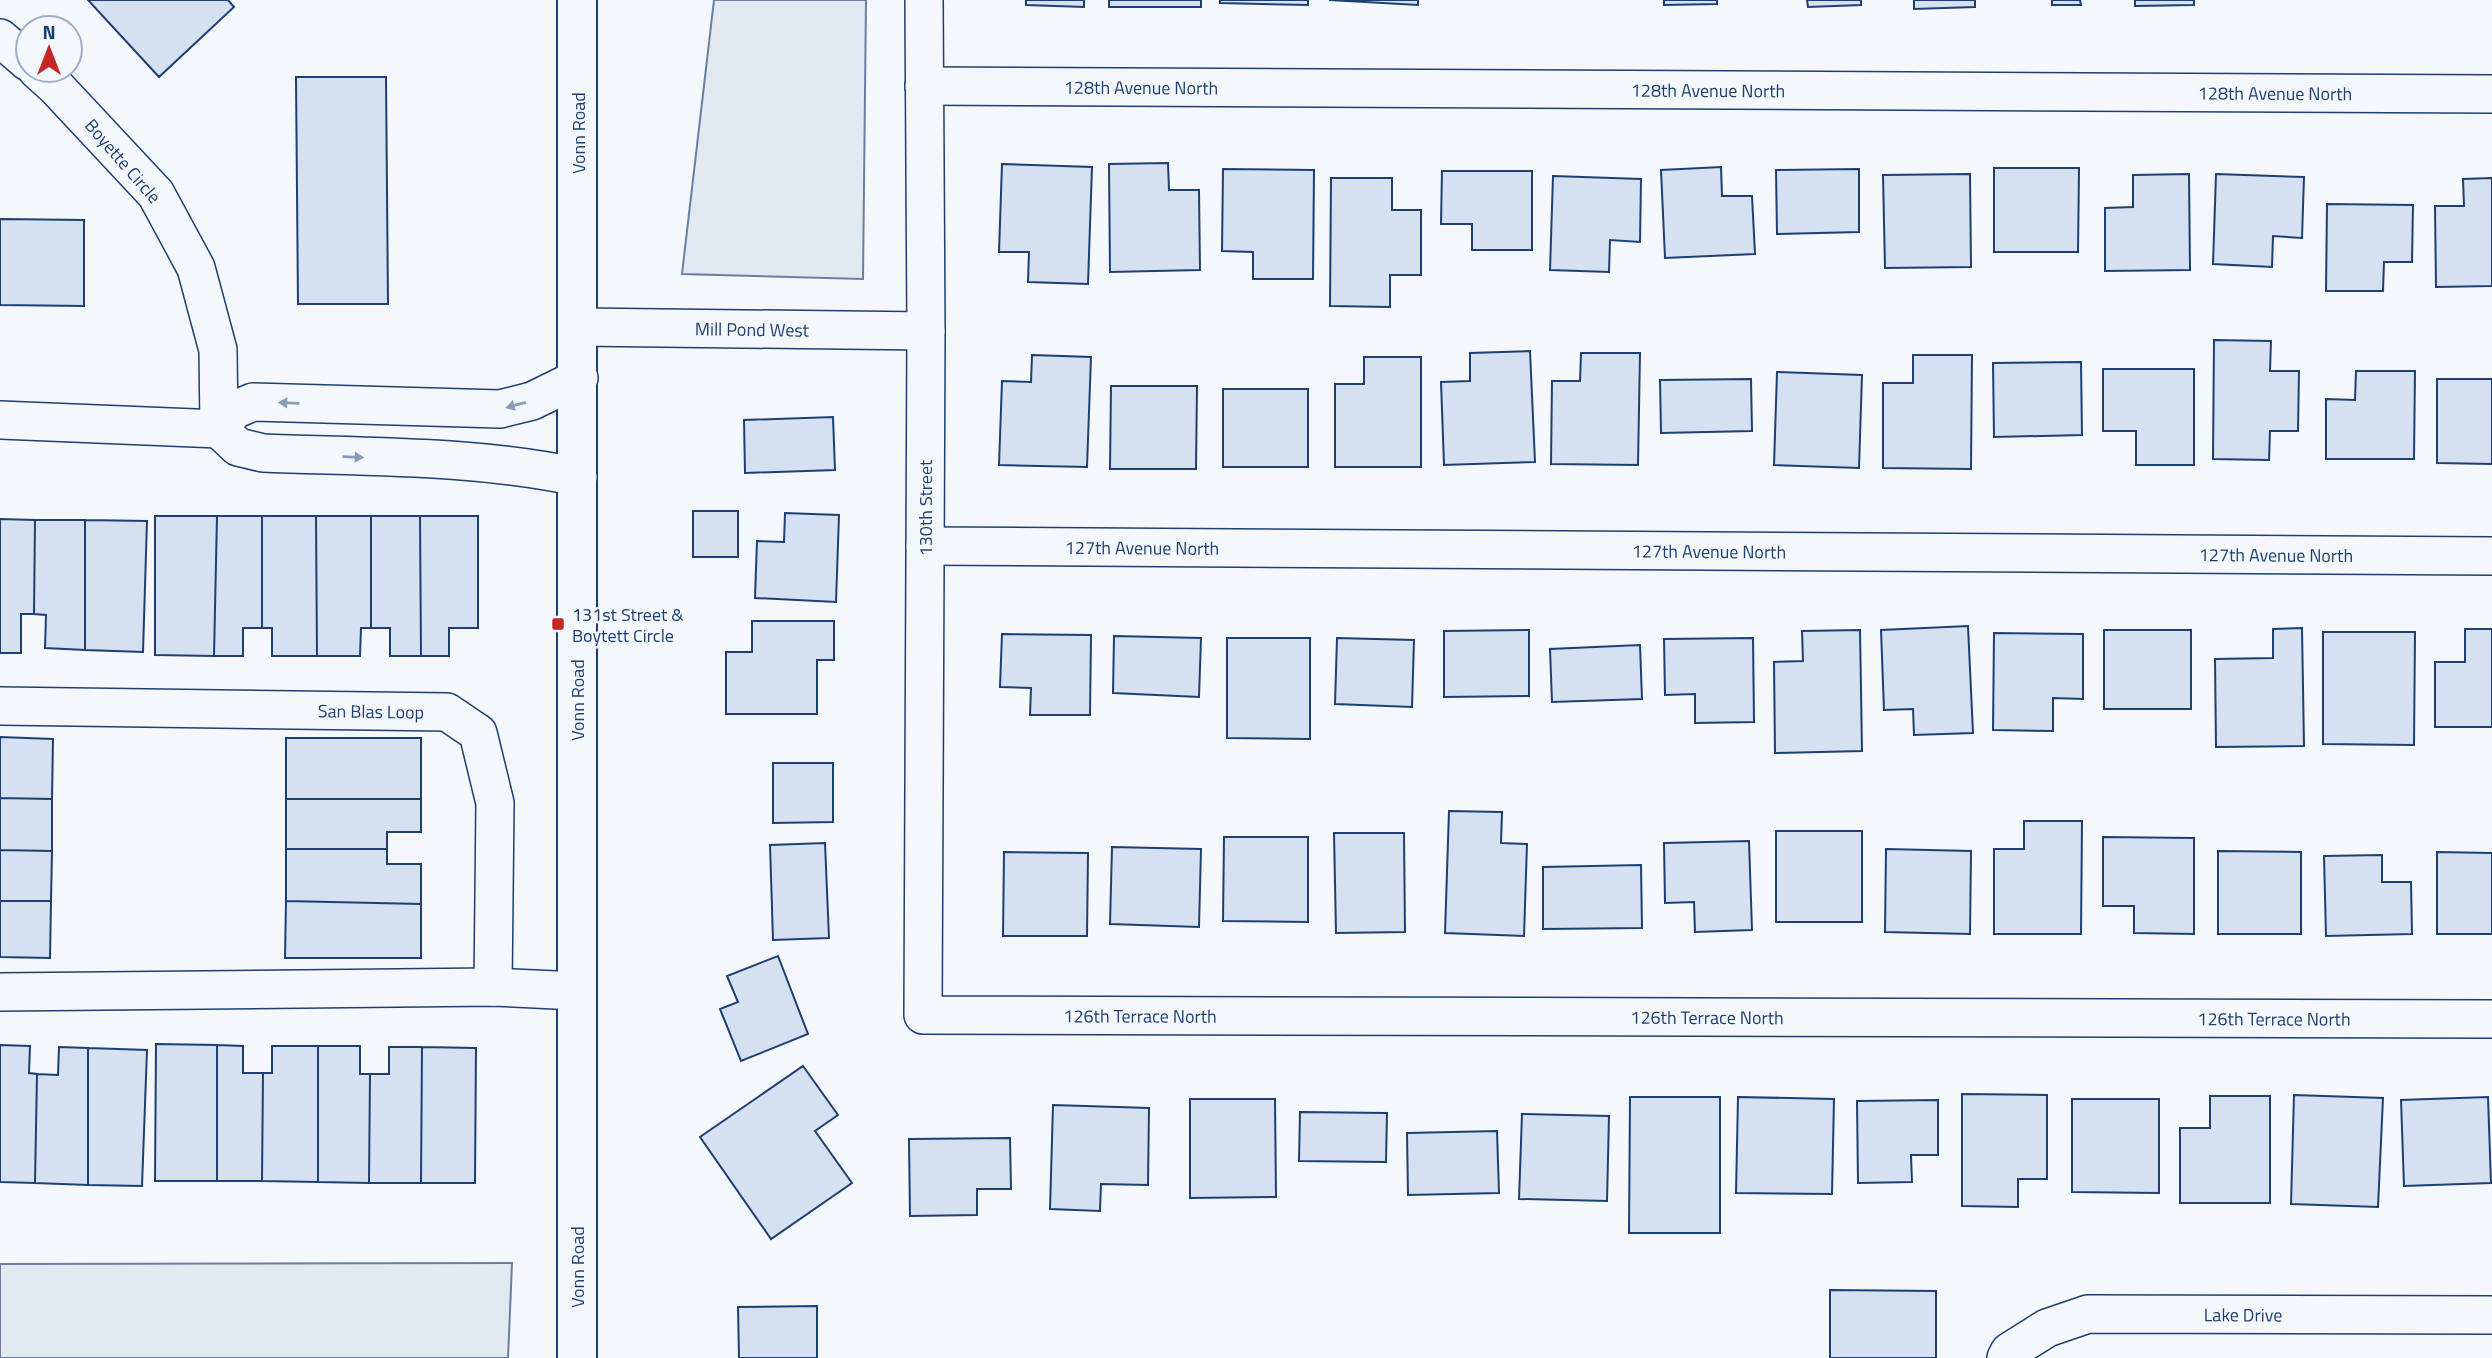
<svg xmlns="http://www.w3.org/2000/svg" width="2492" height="1358" viewBox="0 0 2492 1358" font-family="'Titillium Web',sans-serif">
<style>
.green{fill:#e3e9f0;stroke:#687fa3;stroke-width:2}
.building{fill:#d5e0f0;stroke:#1d3f73;stroke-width:2}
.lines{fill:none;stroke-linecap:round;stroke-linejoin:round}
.street-casing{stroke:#1d3f73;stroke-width:40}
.secondary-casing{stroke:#1d3f73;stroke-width:42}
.street{stroke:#f4f7fb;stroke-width:37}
.secondary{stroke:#f4f7fb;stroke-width:38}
.oneway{fill:#889bb7}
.poi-dot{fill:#c62828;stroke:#f4f7fb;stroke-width:2.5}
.labels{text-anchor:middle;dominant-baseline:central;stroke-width:5;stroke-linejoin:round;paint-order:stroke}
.street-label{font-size:18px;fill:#1d3f73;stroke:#f4f7fb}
.poi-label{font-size:18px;fill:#1d3f73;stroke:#f4f7fb;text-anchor:start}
</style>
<rect width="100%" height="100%" fill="#f4f7fb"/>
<path class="green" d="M 714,0 L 866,0 L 863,279 L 682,274 Z
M 512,1263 L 508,1358 L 0,1358 L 0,1264 Z"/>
<path class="building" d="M 88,0 L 228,0 L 234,7 L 159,77 Z
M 1026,0 L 1084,0 L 1084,7 L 1026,5 Z
M 1109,0 L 1201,0 L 1201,7 L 1109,7 Z
M 1220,0 L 1308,0 L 1308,5 L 1220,3 Z
M 1329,0 L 1418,0 L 1418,5 Z
M 1664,0 L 1717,0 L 1717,4 L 1664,5 Z
M 1807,0 L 1861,0 L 1861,5 L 1808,7 Z
M 1914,0 L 1975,0 L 1975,7 L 1914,9 Z
M 2052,0 L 2080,0 L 2081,5 L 2052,5 Z
M 2135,0 L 2194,0 L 2194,5 L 2135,6 Z
M 296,77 L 386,77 L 388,304 L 298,304 Z
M 1168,163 L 1169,190 L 1199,190 L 1200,270 L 1110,272 L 1109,164 Z
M 1002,164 L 1092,167 L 1088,284 L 1028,282 L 1029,252 L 999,252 Z
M 1721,167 L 1722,196 L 1752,196 L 1755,254 L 1665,258 L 1661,170 Z
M 1994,168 L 2079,168 L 2078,252 L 1994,252 Z
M 1223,169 L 1314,170 L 1313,279 L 1253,279 L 1253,252 L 1222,251 Z
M 1859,169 L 1859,232 L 1777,234 L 1776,170 Z
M 1442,171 L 1532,171 L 1532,250 L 1472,250 L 1472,224 L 1441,224 Z
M 1970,174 L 1971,267 L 1885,268 L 1883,175 Z
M 2189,174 L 2190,270 L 2105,271 L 2105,208 L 2133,207 L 2133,175 Z
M 2216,174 L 2304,177 L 2302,238 L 2273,236 L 2272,267 L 2213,264 Z
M 1553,176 L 1641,179 L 1640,242 L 1610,240 L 1609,272 L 1550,270 Z
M 1331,178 L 1392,178 L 1392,210 L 1421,210 L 1421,275 L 1390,275 L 1390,307 L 1330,306 Z
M 2492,178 L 2492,286 L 2436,287 L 2435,206 L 2464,206 L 2463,179 Z
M 2327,204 L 2413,205 L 2412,262 L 2384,262 L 2383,291 L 2326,291 Z
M 0,219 L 84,220 L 84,306 L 0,305 Z
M 2214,340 L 2271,341 L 2270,371 L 2299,371 L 2298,431 L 2270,431 L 2269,460 L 2213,459 Z
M 1530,351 L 1535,462 L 1444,465 L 1441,382 L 1470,381 L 1470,353 Z
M 1581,353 L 1640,353 L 1638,465 L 1551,464 L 1552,381 L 1580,381 Z
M 1032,355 L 1091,357 L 1087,467 L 999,465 L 1002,381 L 1031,382 Z
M 1913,355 L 1972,355 L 1971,469 L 1883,468 L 1883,383 L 1913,383 Z
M 1364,357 L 1421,357 L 1421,467 L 1335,467 L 1335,384 L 1364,384 Z
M 2081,362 L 2082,435 L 1994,437 L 1993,363 Z
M 2103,369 L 2194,369 L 2194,465 L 2136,465 L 2136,431 L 2103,431 Z
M 2356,371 L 2415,371 L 2414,459 L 2326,459 L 2326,399 L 2355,400 Z
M 1777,372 L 1862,375 L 1859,468 L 1774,465 Z
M 1751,379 L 1752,431 L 1661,433 L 1660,380 Z
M 2437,379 L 2492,379 L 2492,464 L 2437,463 Z
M 1111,386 L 1197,386 L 1196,469 L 1110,469 Z
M 1223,389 L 1308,389 L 1308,467 L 1223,467 Z
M 833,417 L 835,470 L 745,473 L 744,420 Z
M 693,511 L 738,511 L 738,557 L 693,557 Z
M 785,513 L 839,515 L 836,602 L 755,598 L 757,541 L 784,542 Z
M 155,516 L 217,516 L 214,656 L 155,655 Z
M 217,516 L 262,516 L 262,628 L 243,628 L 243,656 L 214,656 Z
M 262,516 L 316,516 L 317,656 L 272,656 L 272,628 L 262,628 Z
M 316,516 L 371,516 L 371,628 L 361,628 L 360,656 L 317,656 Z
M 371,516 L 420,516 L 421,656 L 390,656 L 390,628 L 371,628 Z
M 420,516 L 478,516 L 478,628 L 449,628 L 449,656 L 421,656 Z
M 0,519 L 35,520 L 34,614 L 21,614 L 21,653 L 0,653 Z
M 35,520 L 85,520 L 85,650 L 45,648 L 46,615 L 34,614 Z
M 85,520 L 147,521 L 143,652 L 85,650 Z
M 752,621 L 834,621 L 834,660 L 817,660 L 817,714 L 726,714 L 726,652 L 752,652 Z
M 1968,626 L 1973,733 L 1914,735 L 1913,709 L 1884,710 L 1881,630 Z
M 2302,628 L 2304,746 L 2216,747 L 2215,659 L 2273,658 L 2273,629 Z
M 2465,629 L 2492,629 L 2492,727 L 2435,727 L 2435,662 L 2465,662 Z
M 1529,630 L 1529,696 L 1444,697 L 1444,631 Z
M 1860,630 L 1862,751 L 1775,753 L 1774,662 L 1803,661 L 1802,631 Z
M 2104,630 L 2191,630 L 2191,709 L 2104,709 Z
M 2323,632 L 2415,632 L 2414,745 L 2323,744 Z
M 1994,633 L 2083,634 L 2083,699 L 2053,698 L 2053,731 L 1993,730 Z
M 1002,634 L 1091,635 L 1090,715 L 1030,715 L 1031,688 L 1000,687 Z
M 1114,636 L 1201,638 L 1199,697 L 1113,693 Z
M 1227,638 L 1310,638 L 1310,739 L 1227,738 Z
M 1337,638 L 1414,640 L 1412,707 L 1335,704 Z
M 1753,638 L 1754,722 L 1695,723 L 1695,694 L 1665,695 L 1664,639 Z
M 1640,645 L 1642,699 L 1552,702 L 1550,649 Z
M 0,737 L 53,739 L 52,799 L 0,798 Z
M 286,738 L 421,738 L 421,799 L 286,799 Z
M 773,763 L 833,763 L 833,822 L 773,823 Z
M 0,798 L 52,799 L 52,851 L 0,850 Z
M 286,799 L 421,799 L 421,832 L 387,832 L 387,849 L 286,849 Z
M 1449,811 L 1502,812 L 1501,843 L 1527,844 L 1524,936 L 1445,933 Z
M 2024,821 L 2082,821 L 2081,934 L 1994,934 L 1994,849 L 2024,849 Z
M 1776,831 L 1862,831 L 1862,922 L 1776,922 Z
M 1334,833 L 1404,833 L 1405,932 L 1336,933 Z
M 1224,837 L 1308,837 L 1308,922 L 1223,921 Z
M 2103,837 L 2194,838 L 2194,934 L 2134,933 L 2134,906 L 2103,906 Z
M 1749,841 L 1752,930 L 1695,932 L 1694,902 L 1665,903 L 1664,843 Z
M 825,843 L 829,938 L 773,940 L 770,845 Z
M 1112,847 L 1201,849 L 1199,927 L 1110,924 Z
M 286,849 L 387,849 L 387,864 L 421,864 L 421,904 L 286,901 Z
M 1886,849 L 1971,851 L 1970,934 L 1885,932 Z
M 0,850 L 52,851 L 51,901 L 0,901 Z
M 2218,851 L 2301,852 L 2301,934 L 2218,934 Z
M 1004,852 L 1088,853 L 1087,936 L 1003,936 Z
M 2437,852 L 2492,853 L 2492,934 L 2437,934 Z
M 2382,855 L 2382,882 L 2411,882 L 2412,934 L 2326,936 L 2324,856 Z
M 1641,865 L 1642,928 L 1543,929 L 1543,867 Z
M 0,901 L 51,901 L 50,958 L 0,957 Z
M 286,901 L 421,904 L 421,958 L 285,958 Z
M 778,956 L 808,1034 L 741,1061 L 720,1009 L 738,1002 L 727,976 Z
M 156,1044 L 217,1045 L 217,1181 L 155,1181 Z
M 0,1045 L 30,1046 L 29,1073 L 37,1074 L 35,1183 L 0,1182 Z
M 217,1045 L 243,1046 L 243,1073 L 263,1073 L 262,1181 L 217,1181 Z
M 272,1046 L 318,1046 L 318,1182 L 262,1181 L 263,1073 L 272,1073 Z
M 318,1046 L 360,1046 L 360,1074 L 370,1074 L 369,1183 L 318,1182 Z
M 59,1047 L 88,1048 L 88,1185 L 35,1183 L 37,1074 L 58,1075 Z
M 389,1047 L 422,1047 L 421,1183 L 369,1183 L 370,1074 L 389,1074 Z
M 422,1047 L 476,1048 L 475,1183 L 421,1183 Z
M 88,1048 L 147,1050 L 142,1186 L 88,1185 Z
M 803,1066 L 838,1115 L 815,1131 L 852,1183 L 771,1239 L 700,1137 Z
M 1962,1094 L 2047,1095 L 2047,1179 L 2018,1179 L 2018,1207 L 1962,1206 Z
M 2294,1095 L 2383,1098 L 2378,1207 L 2291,1204 Z
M 2210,1096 L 2270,1096 L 2270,1203 L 2180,1203 L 2180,1128 L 2210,1128 Z
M 1630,1097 L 1720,1097 L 1720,1233 L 1629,1233 Z
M 1738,1097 L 1834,1099 L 1832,1194 L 1736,1193 Z
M 2488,1097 L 2491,1183 L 2404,1186 L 2401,1100 Z
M 1190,1099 L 1275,1099 L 1276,1197 L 1190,1198 Z
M 2072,1099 L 2159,1099 L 2159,1193 L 2072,1192 Z
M 1938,1100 L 1938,1155 L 1911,1155 L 1912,1182 L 1858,1183 L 1857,1101 Z
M 1053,1105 L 1149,1108 L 1148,1185 L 1101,1184 L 1100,1211 L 1050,1209 Z
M 1300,1112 L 1387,1113 L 1386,1162 L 1299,1161 Z
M 1522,1114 L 1609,1116 L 1607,1201 L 1519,1199 Z
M 1497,1131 L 1499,1193 L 1408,1195 L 1407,1133 Z
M 1010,1138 L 1011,1189 L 977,1189 L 977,1215 L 910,1216 L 909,1139 Z
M 1830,1290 L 1936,1291 L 1936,1358 L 1830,1358 Z
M 817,1306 L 817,1358 L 739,1358 L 738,1307 Z"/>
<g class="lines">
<g class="street-casing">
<g id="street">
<path id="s1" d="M 924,0 L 926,331 L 923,1015 L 2492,1019"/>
<path d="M 0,38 L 28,62"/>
<path id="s2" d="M 924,86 L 2492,94"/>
<path id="s3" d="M 579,327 L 926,331"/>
<path d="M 0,420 L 219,429 L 218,350 L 196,268 L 156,194 L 57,88 L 37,70"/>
<path d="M 578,477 C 475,455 368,457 263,453 L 238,447 L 219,429 L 234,410 L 253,402 L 500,409 L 532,401 L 579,378"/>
<path id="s4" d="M 925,546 L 2492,556"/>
<path id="s5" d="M 0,706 L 447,712 L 478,733 L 495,803 L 493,987"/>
<path d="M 0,992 L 493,987 L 577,991"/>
<path id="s6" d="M 2006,1358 L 2009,1352 L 2047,1328 L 2088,1314 L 2492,1315"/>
</g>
</g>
<g class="secondary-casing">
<path id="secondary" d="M 577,1358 L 577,0"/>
</g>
<use href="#street" class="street"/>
<use href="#secondary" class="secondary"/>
</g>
<defs><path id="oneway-solid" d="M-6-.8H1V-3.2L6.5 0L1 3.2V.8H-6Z" transform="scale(1.75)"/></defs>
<g class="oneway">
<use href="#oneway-solid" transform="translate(289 403) rotate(-178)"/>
<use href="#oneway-solid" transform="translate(516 405) rotate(165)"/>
<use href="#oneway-solid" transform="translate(353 457) rotate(2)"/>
</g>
<rect class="poi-dot" x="551" y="617" width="14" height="14" rx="3.5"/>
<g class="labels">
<g class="street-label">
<text stroke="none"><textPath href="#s2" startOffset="217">128th Avenue North</textPath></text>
<text stroke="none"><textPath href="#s2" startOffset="784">128th Avenue North</textPath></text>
<text stroke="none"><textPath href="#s2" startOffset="1351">128th Avenue North</textPath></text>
<text transform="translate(578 133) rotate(-90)">Vonn Road</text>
<text transform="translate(123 161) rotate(49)">Boyette Circle</text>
<text stroke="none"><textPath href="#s3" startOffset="173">Mill Pond West</textPath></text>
<text transform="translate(925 508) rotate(-90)">130th Street</text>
<text stroke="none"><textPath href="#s4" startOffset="217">127th Avenue North</textPath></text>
<text stroke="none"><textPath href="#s4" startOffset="784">127th Avenue North</textPath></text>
<text stroke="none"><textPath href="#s4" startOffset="1351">127th Avenue North</textPath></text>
<text transform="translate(577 700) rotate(-90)">Vonn Road</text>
<text stroke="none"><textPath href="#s5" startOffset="371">San Blas Loop</textPath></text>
<text stroke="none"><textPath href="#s1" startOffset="1232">126th Terrace North</textPath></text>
<text stroke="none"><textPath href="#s1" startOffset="1799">126th Terrace North</textPath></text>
<text stroke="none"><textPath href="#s1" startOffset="2366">126th Terrace North</textPath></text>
<text transform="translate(577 1267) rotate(-90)">Vonn Road</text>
<text stroke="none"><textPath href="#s6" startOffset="250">Lake Drive</textPath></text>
</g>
<g class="poi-label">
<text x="572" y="614">131st Street &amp;<tspan x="572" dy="21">Boytett Circle</tspan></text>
</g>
</g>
<g transform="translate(49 49)"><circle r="33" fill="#f4f7fb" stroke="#9eadc5" stroke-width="2"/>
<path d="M0-5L12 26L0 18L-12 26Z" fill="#c62828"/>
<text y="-10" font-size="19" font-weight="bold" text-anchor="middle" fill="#1d3f73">N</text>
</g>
</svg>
